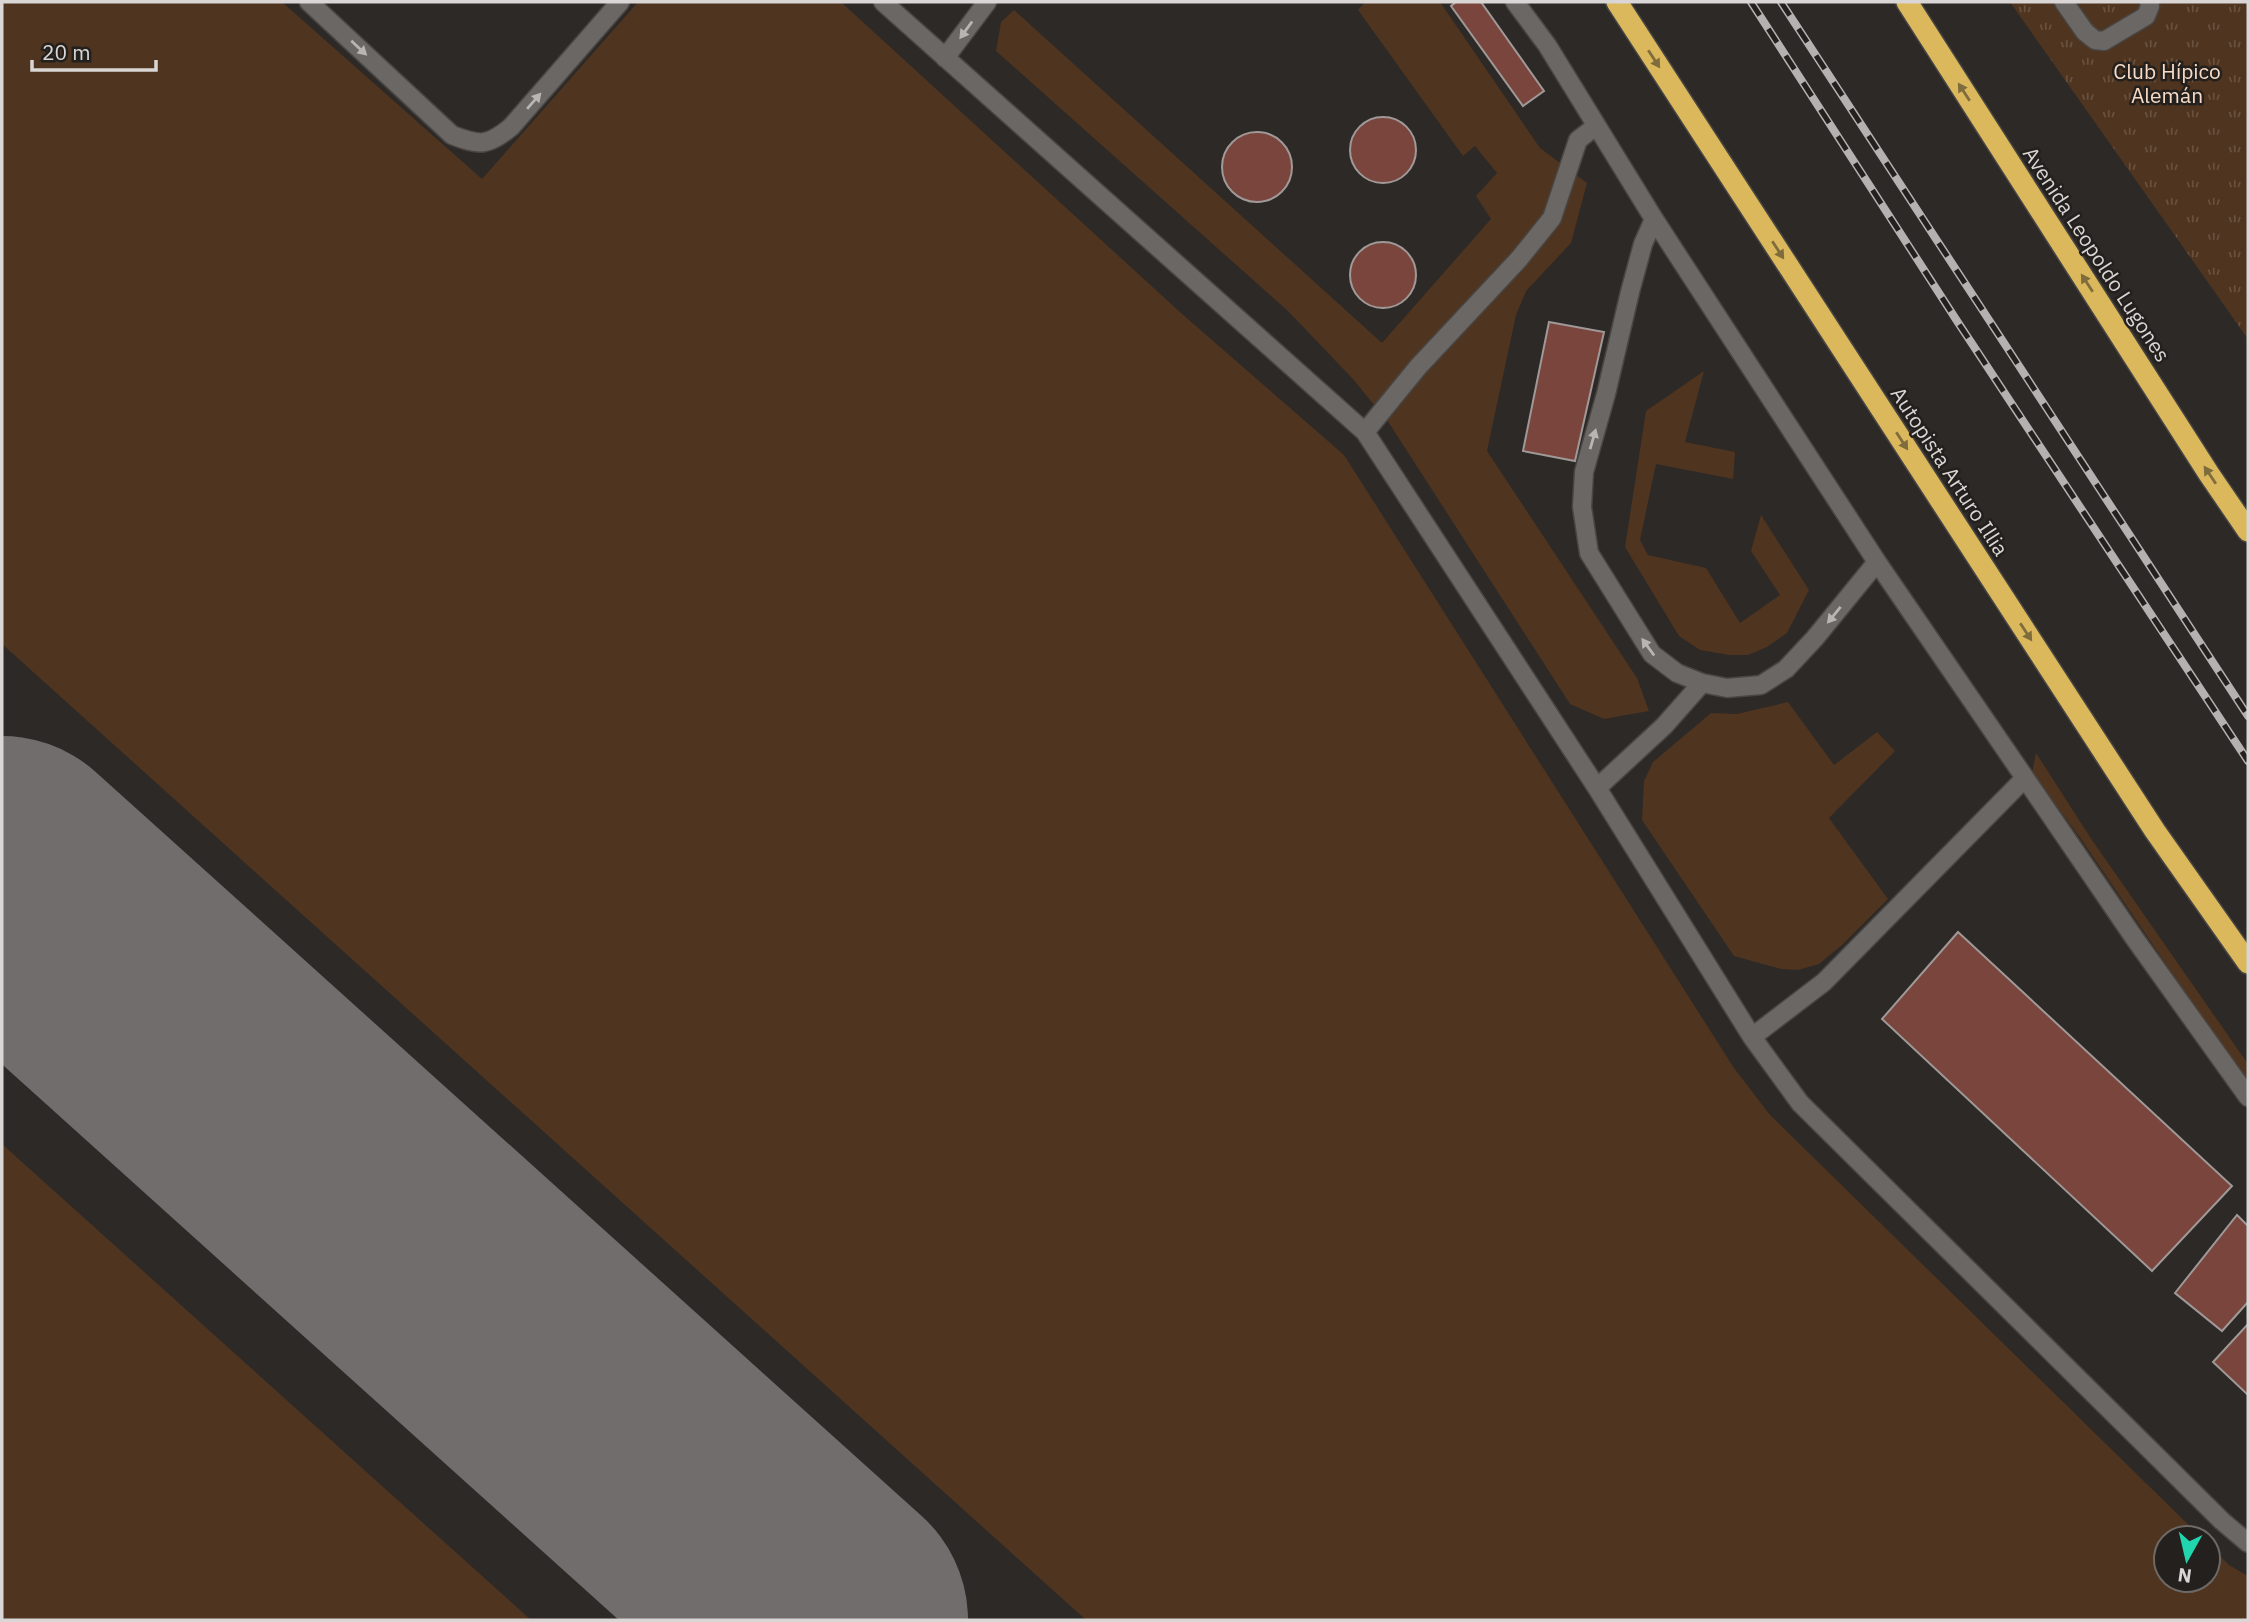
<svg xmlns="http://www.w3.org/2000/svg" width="2250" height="1622" viewBox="0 0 2250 1622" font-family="'IBM Plex Sans',sans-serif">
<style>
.grass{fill:#4f341f}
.park{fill:url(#park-tufts)}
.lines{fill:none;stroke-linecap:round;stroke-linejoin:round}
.runway{stroke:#706d6c;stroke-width:280}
.building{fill:#79453c;stroke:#9f9998;stroke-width:2}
.lane-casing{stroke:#484543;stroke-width:21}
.highway-casing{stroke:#484543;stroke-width:24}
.lane{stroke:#6b6764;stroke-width:18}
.highway{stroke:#dab85b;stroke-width:21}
.rail-casing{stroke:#b4b1b0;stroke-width:8}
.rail{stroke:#23201d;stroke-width:5;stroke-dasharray:16;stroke-linecap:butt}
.oneway{fill:#b8b5b3}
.oneway2{fill:#7e6c3c}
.labels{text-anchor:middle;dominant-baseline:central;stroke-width:5;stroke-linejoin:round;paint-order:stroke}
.park-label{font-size:21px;fill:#f7dbc6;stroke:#23201d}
.street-label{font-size:21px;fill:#d9d6d5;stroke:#23201d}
</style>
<defs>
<pattern id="park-tufts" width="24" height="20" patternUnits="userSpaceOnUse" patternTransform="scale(1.75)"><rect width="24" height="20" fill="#4f341f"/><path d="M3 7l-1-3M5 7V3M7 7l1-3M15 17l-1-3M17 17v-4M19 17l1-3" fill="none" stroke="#68513f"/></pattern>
</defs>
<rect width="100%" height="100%" fill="#2d2927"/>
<path class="grass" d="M 2,2 L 282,2 L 482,179 L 638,2 L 841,2 L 1181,313 L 1344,455 L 1734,1068 L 1770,1115 L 2202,1538 L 2166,1538 L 2166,1580 L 2208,1580 L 2208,1544 L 2229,1565 L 2248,1576 L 2248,1620 L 1086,1620 L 2,644 Z
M 1365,2 L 1440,2 L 1540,148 L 1587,183 L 1571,243 L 1526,291 L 1516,315 L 1487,451 L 1637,678 L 1649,711 L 1604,719 L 1570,704 L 1389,423 L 1352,378 L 1288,311 L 996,51 L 1001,22 L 1014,10 L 1382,343 L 1491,219 L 1476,196 L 1497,173 L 1475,146 L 1463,156 L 1358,10 Z
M 1704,371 L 1685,442 L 1735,452 L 1733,479 L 1656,464 L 1640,540 L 1648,555 L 1706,568 L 1740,623 L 1780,595 L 1751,551 L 1761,515 L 1809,590 L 1787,633 L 1767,647 L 1748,655 L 1729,655 L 1700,650 L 1679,636 L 1625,547 L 1646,411 Z
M 1788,702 L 1834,765 L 1877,732 L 1895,751 L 1829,818 L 1888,899 L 1842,945 L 1819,964 L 1798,970 L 1781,969 L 1734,956 L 1642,820 L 1644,781 L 1653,762 L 1711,713 L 1737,714 Z
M 2036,753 L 2092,840 L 2248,1064 L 2248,1085 L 2081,839 L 2032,773 Z
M 2,1144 L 531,1620 L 2,1620 Z"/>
<path class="park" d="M 2010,2 L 2248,2 L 2248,339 Z"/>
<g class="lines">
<path class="runway" d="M 2,876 L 828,1620"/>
</g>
<path class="building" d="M 1456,2 L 1481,2 L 1544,91 L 1523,106 L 1451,6 Z
M1350 150a33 33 0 1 1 66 0a33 33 0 1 1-66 0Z
M1222 167a35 35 0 1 1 70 0a35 35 0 1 1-70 0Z
M1350 275a33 33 0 1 1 66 0a33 33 0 1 1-66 0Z
M 1549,322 L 1604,332 L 1575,461 L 1523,451 Z
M 1958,932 L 2232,1186 L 2152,1271 L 1882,1019 Z
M 2237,1215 L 2248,1226 L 2248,1302 L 2222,1331 L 2175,1293 Z
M 2248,1324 L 2248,1395 L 2213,1362 Z"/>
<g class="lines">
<g class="lane-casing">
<path id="lane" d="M 309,2 L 452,135 C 480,146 488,146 511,127 L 620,2
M 883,2 L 1365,432 L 1597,788 L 1752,1037 L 1824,982 L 2025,778 L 1877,562 L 1654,219 L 1547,45 L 1515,2
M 2064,2 L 2085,32 L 2095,40 L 2104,41 L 2146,16 L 2150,6 L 2149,2
M 945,58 L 987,2
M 1654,219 L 1643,244 L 1630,292 L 1606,394 L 1584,472 L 1582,507 L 1589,553 L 1652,654 L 1677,673 L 1702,683 L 1727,688 L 1761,685 L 1786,669 L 1815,638 L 1877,562
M 1365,432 L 1418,367 L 1519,259 L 1552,218 L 1578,140 L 1596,126
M 2025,778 L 2135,939 L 2248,1097
M 1597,788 L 1664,726 L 1702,683
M 1752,1037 L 1800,1103 L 2222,1521 L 2248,1543"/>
</g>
<g class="highway-casing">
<path id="highway" d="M 1617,2 L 2155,831 L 2248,963
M 1907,2 L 2209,474 L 2248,531"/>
</g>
<use href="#lane" class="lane"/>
<use href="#highway" class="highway"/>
<g class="rail-casing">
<path id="rail" d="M 1751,2 L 1959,324 L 2248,761
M 1781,2 L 2248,716"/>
</g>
<use href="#rail" class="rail"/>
</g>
<defs><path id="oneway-solid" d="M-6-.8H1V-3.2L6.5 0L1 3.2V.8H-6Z" transform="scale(1.75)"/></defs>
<g class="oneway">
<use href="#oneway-solid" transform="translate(966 30) rotate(126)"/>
<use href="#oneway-solid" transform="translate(359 48) rotate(43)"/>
<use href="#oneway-solid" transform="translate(534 101) rotate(-49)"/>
<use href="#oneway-solid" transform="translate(1593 439) rotate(-74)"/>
<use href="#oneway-solid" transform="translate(1834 615) rotate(129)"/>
<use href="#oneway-solid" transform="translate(1648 647) rotate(-126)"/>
</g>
<g class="oneway2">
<use href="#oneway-solid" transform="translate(1654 59) rotate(57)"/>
<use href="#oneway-solid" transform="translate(1964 92) rotate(-123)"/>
<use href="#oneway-solid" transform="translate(1778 250) rotate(57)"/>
<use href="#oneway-solid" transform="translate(2087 283) rotate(-123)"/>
<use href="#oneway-solid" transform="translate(1902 441) rotate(57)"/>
<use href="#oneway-solid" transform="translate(2210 475) rotate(-124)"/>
<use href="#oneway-solid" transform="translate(2026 632) rotate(57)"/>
</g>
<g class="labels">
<g class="park-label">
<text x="2167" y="71">Club Hípico<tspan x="2167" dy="24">Alemán</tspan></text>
</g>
<g class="street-label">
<text transform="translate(2097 254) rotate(57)">Avenida Leopoldo Lugones</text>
<text transform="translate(1950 471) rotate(57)">Autopista Arturo Illia</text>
</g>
</g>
<rect width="2250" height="1622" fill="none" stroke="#d9d6d5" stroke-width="7"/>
<g transform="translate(2187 1559) rotate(188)"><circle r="33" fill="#23201d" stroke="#6c6967" stroke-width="2"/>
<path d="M0-5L12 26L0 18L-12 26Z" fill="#21d5af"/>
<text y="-10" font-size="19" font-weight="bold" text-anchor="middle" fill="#d9d6d5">N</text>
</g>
<path d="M32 60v10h124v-10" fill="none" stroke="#d9d6d5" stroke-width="3.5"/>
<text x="42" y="60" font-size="21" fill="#d9d6d5" stroke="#23201d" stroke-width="5" paint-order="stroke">20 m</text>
</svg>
